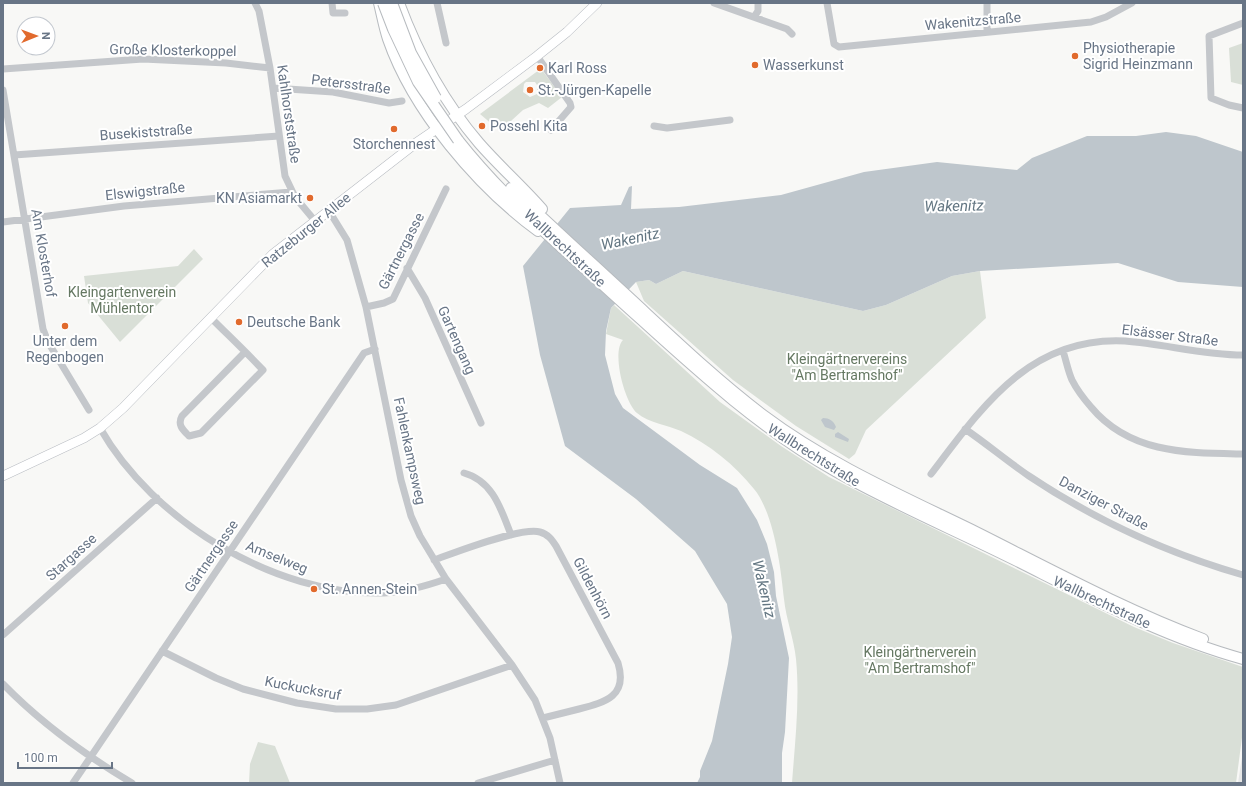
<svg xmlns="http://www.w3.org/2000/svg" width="1246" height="786" viewBox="0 0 1246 786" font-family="Roboto,sans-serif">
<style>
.built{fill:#e6e7e7}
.green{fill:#d9dfd7;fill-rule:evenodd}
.water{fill:#bec6cc}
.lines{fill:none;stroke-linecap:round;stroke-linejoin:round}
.secondary-casing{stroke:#b8bcc2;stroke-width:10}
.primary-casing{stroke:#b7bbbf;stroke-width:12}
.street{stroke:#c4c7cb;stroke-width:7}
.secondary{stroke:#fff;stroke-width:9}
.primary{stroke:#fff;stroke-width:10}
.primary-bridge-casing{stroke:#b7bbbf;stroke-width:12;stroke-linecap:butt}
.primary-bridge{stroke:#fff;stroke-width:10}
.poi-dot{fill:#e16a2d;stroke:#fff;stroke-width:1.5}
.labels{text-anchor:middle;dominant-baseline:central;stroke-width:4;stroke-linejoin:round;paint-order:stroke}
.street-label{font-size:14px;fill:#687586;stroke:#fff}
.poi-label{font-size:14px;fill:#687586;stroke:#fff;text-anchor:start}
.park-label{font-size:14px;fill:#657862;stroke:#fff}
.water-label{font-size:15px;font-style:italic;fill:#637682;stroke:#fff}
</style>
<rect width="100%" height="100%" fill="#f8f8f6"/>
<path class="built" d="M 1242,757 L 1243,757 L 1243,783 L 1238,783 Z"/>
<path class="green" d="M 1243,43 L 1243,85 L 1231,82 L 1229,48 Z
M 539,70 L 540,72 L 542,70 L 562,97 L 548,108 L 539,103 L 523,110 L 500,131 L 480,114 ZM 526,82 L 535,82 L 537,85 L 537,94 L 530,97 L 523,92 L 524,84 Z
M 194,249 L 203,259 L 120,342 L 88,303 L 84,276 L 178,266 Z
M 683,271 L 863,311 L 886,305 L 952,276 L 980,271 L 986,318 L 866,430 L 855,454 L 849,459 L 796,426 L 733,380 L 644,301 L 636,282 L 649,280 L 656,284 Z
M 614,305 L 720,402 L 781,446 L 829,477 L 1134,627 L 1173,643 L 1243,667 L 1243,730 L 1236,783 L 792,783 C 795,742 800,700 796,659 C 794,639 786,619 784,599 C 781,569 774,513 754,489 C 735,465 709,444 681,431 C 667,425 649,423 637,413 C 625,403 611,352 623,340 L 606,334 L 611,308 Z
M 258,742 L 275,746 L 290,783 L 249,783 L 250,764 Z"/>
<path class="water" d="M 1166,132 L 1196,136 L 1243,152 L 1243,287 L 1178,282 L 1118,263 L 980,271 L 952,276 L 886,305 L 863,311 L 683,271 L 656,284 L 649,280 L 636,282 L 611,308 L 606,331 L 605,355 L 615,394 L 623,408 L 700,465 L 737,488 L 757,520 L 767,544 L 774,572 L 776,596 L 789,658 L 785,732 L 782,753 L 782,783 L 697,783 L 700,777 L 700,771 L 712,741 L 728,664 L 732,637 L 727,604 L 695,551 L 636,499 L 565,446 L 540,355 L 523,266 L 570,208 L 621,205 L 629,187 L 632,186 L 631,209 L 679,207 L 781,195 L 864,172 L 937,162 L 1017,170 L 1032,158 L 1087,136 L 1136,136 Z
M 823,418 C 829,418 834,421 836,427 L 834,430 L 825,427 L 821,420 Z
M 838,432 L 849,439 L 848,442 L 835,437 L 835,434 Z"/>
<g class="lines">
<g class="secondary-casing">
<path id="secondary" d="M 3,476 L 84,438 L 100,428 L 123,408 L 273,254 L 416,143 L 466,109 L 537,56 L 567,32 L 597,3"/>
</g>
<g class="primary-casing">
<path id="primary" d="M 379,3 C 382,15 384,27 388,39 C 413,111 477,186 538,231
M 399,3 C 418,54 443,101 479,143 C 499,166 522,186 542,209
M 458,140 C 503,197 560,246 614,295 C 684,358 752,424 835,471 C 893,504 955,530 1015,560 C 1089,597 1163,637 1243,659
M 511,188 C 551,226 593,264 634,302 C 676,341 717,380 763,415 C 827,463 900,495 972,530 C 1048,568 1123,609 1203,639"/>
</g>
<path class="street" d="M 255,3 L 259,11 L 270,68 L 285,176 L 295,197 L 315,221
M 332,3 L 333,13 L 345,13
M 437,3 L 446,43
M 714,3 L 787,29 L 792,34
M 827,3 L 834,44 L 839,47 L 1091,22 L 1106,17 L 1132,3
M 754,17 L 758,11 L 758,3
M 1243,23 L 1209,36 L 1211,98 L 1229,105 L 1243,108
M 987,32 L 987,3
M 537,56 L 570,103 L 571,107 L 551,130
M 3,69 L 143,59 L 226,63 L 270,68
M 273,88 L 333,92 L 389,103 L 402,101
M 3,90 L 43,329 L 48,342 L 89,410
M 654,126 L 667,128 L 730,120
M 14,155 L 279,136
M 329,211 L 347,240 L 366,307 L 401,480 L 411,516 L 420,536 L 446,579 L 512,665 L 535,700 L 550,738 L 560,783
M 3,222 L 124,206 L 291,192
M 407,268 L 425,298 L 481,423
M 366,307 L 384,303 L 393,299 L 446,189
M 210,317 C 228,335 246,352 263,370 L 201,433 L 189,436 C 183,430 177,425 182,416 L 245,352
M 1063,351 C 1066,360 1068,371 1072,380 C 1077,390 1084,399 1091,407 C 1130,454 1188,453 1243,454
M 100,428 C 153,521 275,596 384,593 C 406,592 426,586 446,579
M 965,429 C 987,444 1007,461 1029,476 C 1095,520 1167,553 1243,575
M 464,473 C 493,481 501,509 511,535
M 931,474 C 982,407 1030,336 1125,341 C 1165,344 1203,355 1243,355
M 434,560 C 456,552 520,527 540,532 C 548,534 552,540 556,546 L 618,663 C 628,696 606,702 579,709 C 567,712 555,715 543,718
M 3,635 L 157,498
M 162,651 L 216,678 L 243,689 L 297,703 L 336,709 L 367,709 L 396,705 L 512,665
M 3,684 C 42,724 85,755 132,783
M 73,783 L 364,353 L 375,349
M 478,783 L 555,760"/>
<use href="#secondary" class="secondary"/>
<use href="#primary" class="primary"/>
<g class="primary-bridge-casing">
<path id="primary-bridge" d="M 383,3 L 393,29 L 418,82 L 458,140
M 392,3 L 411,53 L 436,98"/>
</g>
<use href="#primary-bridge" class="primary-bridge"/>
</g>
<g class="poi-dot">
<circle cx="1075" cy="56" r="4"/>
<circle cx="755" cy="65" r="4"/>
<circle cx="540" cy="68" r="4"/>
<circle cx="530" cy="90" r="4"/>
<circle cx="482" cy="126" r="4"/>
<circle cx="394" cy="129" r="4"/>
<circle cx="310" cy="198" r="4"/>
<circle cx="239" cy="322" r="4"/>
<circle cx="65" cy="326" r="4"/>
<circle cx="314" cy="589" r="4"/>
</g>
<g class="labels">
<g class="street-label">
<text transform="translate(973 21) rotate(-5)">Wakenitzstraße</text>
<text transform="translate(173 50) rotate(1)">Große Klosterkoppel</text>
<text transform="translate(351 84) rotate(7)">Petersstraße</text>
<text transform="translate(289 114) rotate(82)">Kahlhorststraße</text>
<text transform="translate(146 132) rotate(-4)">Busekiststraße</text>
<text transform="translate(145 191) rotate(-6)">Elswigstraße</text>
<text transform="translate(306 230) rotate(-39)">Ratzeburger Allee</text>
<text transform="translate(565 248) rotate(43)">Wallbrechtstraße</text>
<text transform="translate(401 251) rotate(-63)">Gärtnergasse</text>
<text transform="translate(44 253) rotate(80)">Am Klosterhof</text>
<text transform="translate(1170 335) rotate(7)">Elsässer Straße</text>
<text transform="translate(457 340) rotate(66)">Gartengang</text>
<text transform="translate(410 451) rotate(78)">Fahlenkampsweg</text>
<text transform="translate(814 455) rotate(32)">Wallbrechtstraße</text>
<text transform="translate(1104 503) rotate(28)">Danziger Straße</text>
<text transform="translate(211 556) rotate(-56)">Gärtnergasse</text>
<text transform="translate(71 557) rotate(-42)">Stargasse</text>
<text transform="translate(277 557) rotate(22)">Amselweg</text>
<text transform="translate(593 588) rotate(62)">Gildenhörn</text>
<text transform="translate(1102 602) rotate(25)">Wallbrechtstraße</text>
<text transform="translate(303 688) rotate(11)">Kuckucksruf</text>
</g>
<g class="poi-label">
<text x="1083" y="48">Physiotherapie<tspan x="1083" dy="16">Sigrid Heinzmann</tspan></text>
<text x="763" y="65">Wasserkunst</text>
<text x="548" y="68">Karl Ross</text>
<text x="538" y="90">St.-Jürgen-Kapelle</text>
<text x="490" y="126">Possehl Kita</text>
<text x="394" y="144" text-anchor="middle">Storchennest</text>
<text x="302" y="198" text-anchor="end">KN Asiamarkt</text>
<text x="247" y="322">Deutsche Bank</text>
<text x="65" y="341" text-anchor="middle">Unter dem<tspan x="65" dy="16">Regenbogen</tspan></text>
<text x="322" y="589">St. Annen-Stein</text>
</g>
<g class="park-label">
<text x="122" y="292">Kleingartenverein<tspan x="122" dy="16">Mühlentor</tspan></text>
<text x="847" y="359">Kleingärtnervereins<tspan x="847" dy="16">"Am Bertramshof"</tspan></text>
<text x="920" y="652">Kleingärtnerverein<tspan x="920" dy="16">"Am Bertramshof"</tspan></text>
</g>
<g class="water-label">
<text transform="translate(954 206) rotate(-1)">Wakenitz</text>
<text transform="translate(630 239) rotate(-12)">Wakenitz</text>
<text transform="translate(764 589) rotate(77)">Wakenitz</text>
</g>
</g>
<rect width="1246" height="786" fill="none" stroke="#687586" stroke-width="8"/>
<g transform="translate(36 36) rotate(89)"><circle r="19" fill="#ffffff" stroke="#c3c8cf"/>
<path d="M0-3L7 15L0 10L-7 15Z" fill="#e16a2d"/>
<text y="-6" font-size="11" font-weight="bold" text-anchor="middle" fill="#687586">N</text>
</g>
<path d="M18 762v6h94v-6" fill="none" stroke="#687586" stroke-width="2"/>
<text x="24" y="762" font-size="12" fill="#687586" stroke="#ffffff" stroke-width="3" paint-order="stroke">100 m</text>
</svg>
